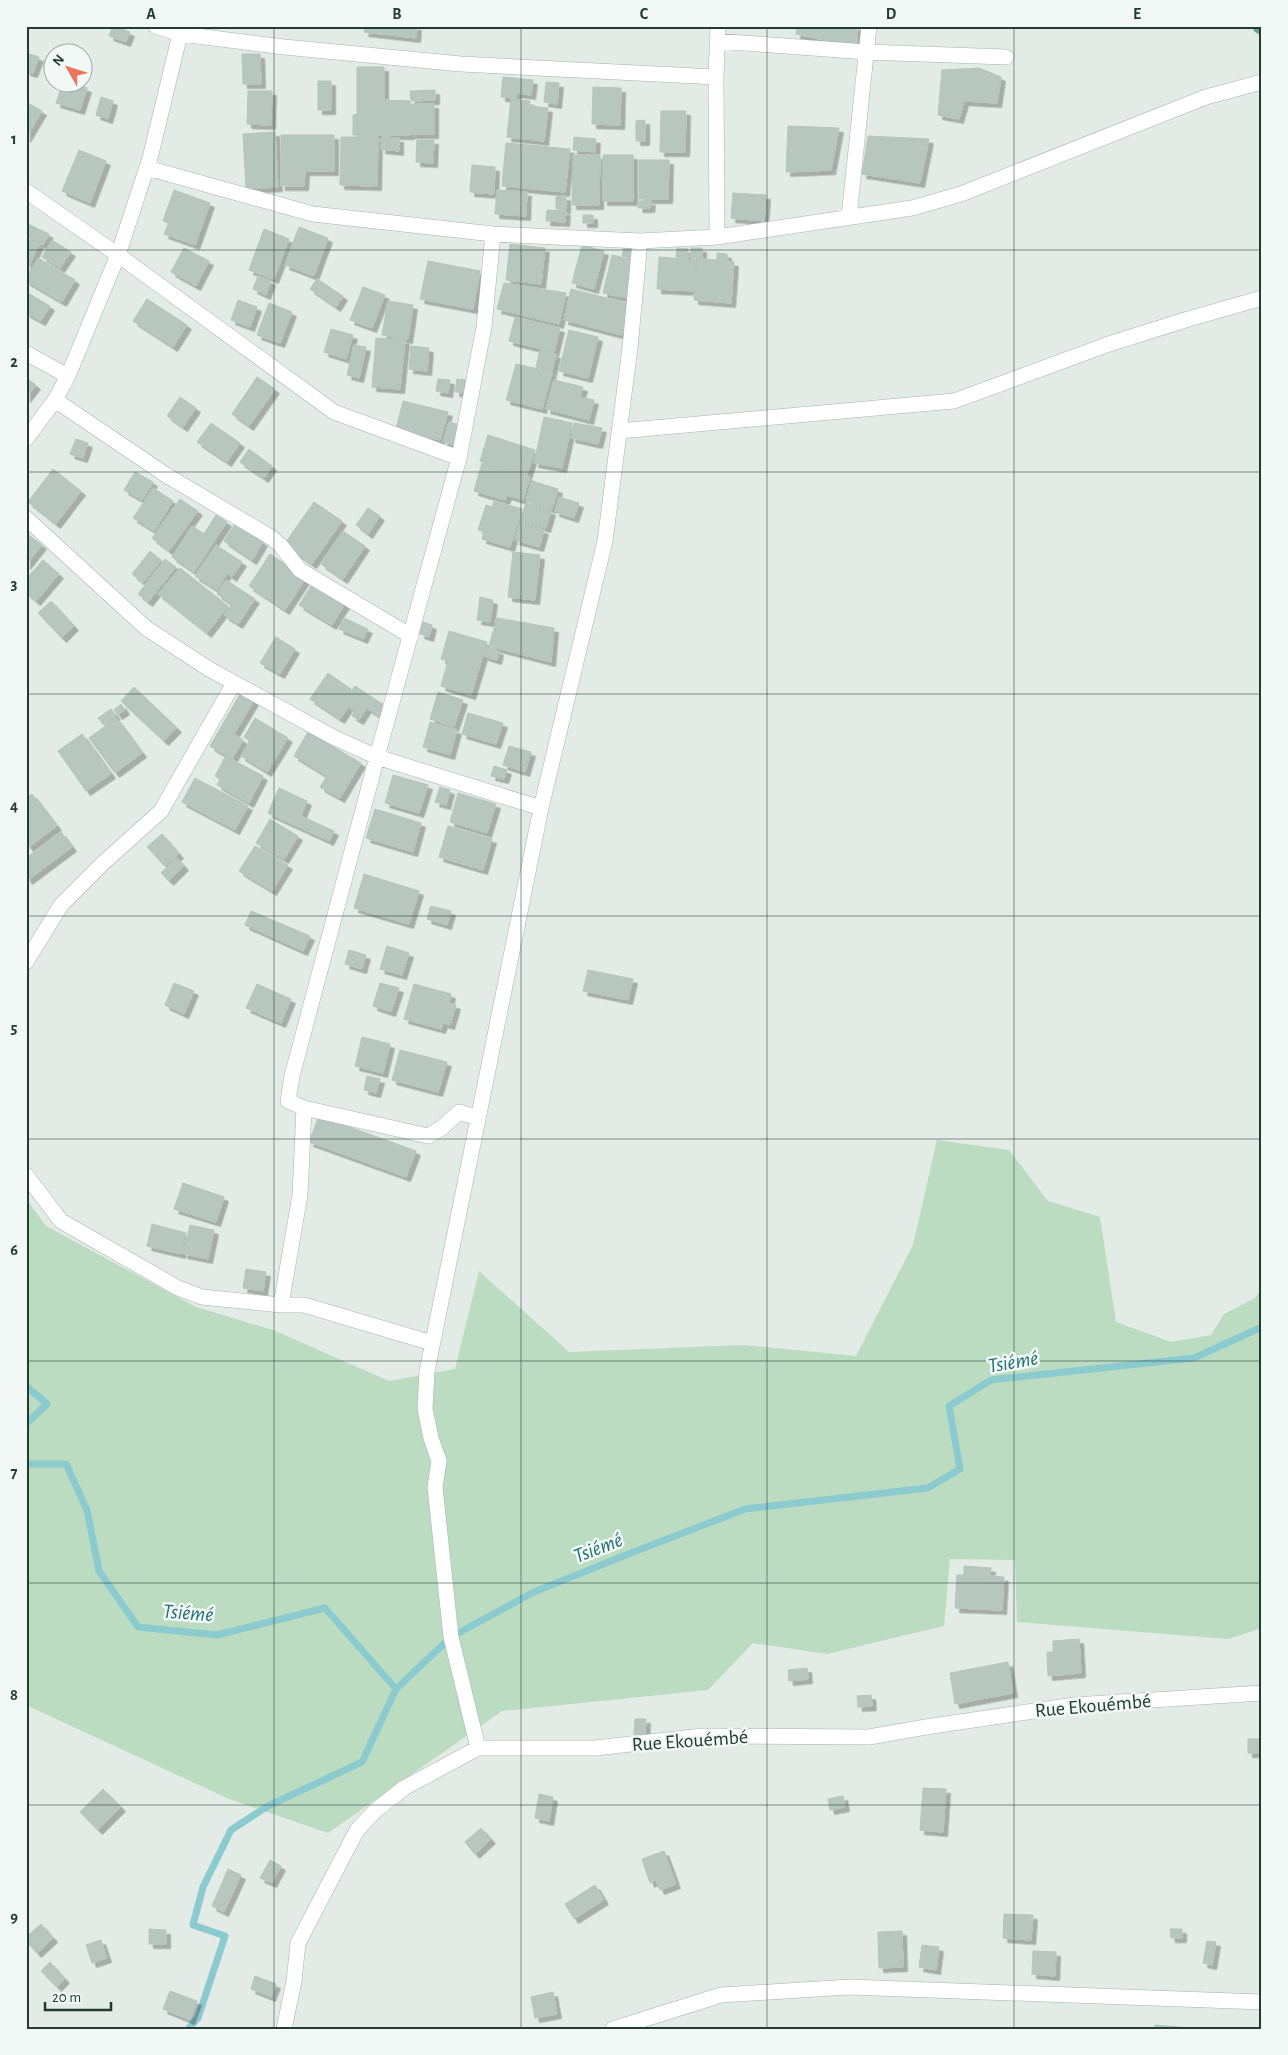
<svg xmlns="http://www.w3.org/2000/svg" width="1288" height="2055" viewBox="0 0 1288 2055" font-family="'Alegreya Sans',sans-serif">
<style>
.green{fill:#bbdcc1}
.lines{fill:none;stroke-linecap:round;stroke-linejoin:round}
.stream{stroke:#8bcacf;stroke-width:7}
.building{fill:#b7c6bf;stroke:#b4c5bd;filter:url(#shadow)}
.minor-casing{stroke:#a5b3ad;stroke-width:16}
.major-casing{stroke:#c1c8c6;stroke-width:16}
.minor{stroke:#fff;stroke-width:15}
.major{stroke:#689f8c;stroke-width:15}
.grid{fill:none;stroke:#223c33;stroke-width:1;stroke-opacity:0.55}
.labels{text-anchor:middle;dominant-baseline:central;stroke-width:5;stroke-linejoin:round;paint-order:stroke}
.street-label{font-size:20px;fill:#223c33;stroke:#f2f8f5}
.water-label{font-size:21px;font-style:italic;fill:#1f6e75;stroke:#f2f8f5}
.neatline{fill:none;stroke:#223c33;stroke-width:2}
.grid-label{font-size:16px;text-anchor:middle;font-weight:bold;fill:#223c33}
</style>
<defs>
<filter id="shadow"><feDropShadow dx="4.5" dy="4.5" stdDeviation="0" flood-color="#0004"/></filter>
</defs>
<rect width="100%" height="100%" fill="#e2ebe6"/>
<path class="green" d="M 937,1140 L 1009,1150 L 1048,1201 L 1100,1217 L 1116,1322 L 1171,1342 L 1211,1335 L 1224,1314 L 1255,1298 L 1262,1288 L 1262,1628 L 1228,1639 L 1017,1622 L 1015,1560 L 950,1559 L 944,1626 L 827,1654 L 753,1643 L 708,1690 L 502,1711 L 328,1833 L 229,1799 L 26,1705 L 26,1199 L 46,1226 L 196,1307 L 273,1330 L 389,1381 L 455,1369 L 479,1271 L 569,1352 L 743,1345 L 856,1356 L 913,1245 Z"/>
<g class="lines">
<path class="stream" d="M 26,1386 L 47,1404 L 26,1424
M 26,1464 L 66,1464 L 87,1510 L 99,1571 L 138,1627 L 217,1635 L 325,1608 L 396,1689 L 451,1637 L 534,1592 L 631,1553 L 745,1509 L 928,1488 L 960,1469 L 949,1406 L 991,1380 L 1194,1358 L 1262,1327
M 188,2029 L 198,2018 L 225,1936 L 193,1925 L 203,1887 L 231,1830 L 268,1806 L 362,1762 L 396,1689"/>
</g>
<path class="building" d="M 113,26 L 130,32 L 126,42 L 109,36 Z
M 365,26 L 417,26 L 416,38 L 364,32 Z
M 797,26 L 857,26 L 857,42 L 843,44 L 796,34 Z
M 26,53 L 39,57 L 33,73 L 26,71 Z
M 242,54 L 260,54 L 261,84 L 243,84 Z
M 357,67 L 384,67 L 384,100 L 410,101 L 410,135 L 353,135 L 353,115 L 357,114 Z
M 979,68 L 1001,77 L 997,103 L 964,101 L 959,119 L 938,115 L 942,70 Z
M 503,77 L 533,80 L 531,95 L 516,93 L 516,98 L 501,97 Z
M 318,81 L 331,81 L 331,110 L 318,110 Z
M 63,82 L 70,82 L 87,88 L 80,110 L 56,103 Z
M 546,82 L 559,83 L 557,104 L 544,102 Z
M 593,87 L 621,88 L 620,125 L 592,124 Z
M 435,90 L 435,100 L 411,101 L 410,91 Z
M 248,91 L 272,91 L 271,125 L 247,124 Z
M 101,97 L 113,101 L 108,119 L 96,115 Z
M 511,99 L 530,101 L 529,106 L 548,108 L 544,141 L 507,137 Z
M 26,102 L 42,111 L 26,138 Z
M 411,104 L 434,104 L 434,134 L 411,134 Z
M 661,111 L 686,111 L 685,152 L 660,152 Z
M 645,120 L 645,141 L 636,141 L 636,121 Z
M 788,126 L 839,128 L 831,170 L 786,172 Z
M 275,132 L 278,187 L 246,189 L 243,134 Z
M 281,135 L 334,135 L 334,171 L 305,171 L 304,186 L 281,186 Z
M 868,136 L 929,139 L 920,183 L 862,174 Z
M 341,137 L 378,137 L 377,186 L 340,185 Z
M 382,137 L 399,138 L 399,151 L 381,149 Z
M 574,137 L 596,139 L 595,152 L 573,150 Z
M 417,140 L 434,140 L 433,163 L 416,162 Z
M 506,143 L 570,149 L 565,192 L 502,186 Z
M 79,150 L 106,161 L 90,203 L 62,191 Z
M 573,155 L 600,155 L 599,205 L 572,205 Z
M 603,155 L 633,155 L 633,201 L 603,201 Z
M 639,160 L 669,160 L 668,199 L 639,199 Z
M 472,165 L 495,167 L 494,194 L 470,192 Z
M 174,190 L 210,203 L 195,245 L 164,234 L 169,223 L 163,221 Z
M 497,190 L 527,192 L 526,216 L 495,214 Z
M 733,193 L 766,195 L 764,221 L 731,218 Z
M 566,196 L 566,209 L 556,209 L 556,197 Z
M 639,201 L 651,201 L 650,208 L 638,208 Z
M 547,210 L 566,211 L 565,222 L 546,221 Z
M 583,215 L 593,215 L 593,223 L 583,223 Z
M 26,223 L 49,234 L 43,245 L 26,236 Z
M 299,227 L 328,238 L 314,276 L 285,265 Z
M 264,229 L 289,239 L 274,279 L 249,270 Z
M 26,239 L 39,244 L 26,272 Z
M 52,240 L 71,252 L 60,268 L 42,257 Z
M 510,244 L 545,248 L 541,284 L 506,280 Z
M 582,245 L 604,251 L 594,289 L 572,283 Z
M 624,247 L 638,250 L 635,259 L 622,256 Z
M 184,248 L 209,261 L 196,286 L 171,272 Z
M 677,248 L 688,249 L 688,258 L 676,257 Z
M 691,248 L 702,248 L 702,258 L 691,258 Z
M 717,253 L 727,254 L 727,261 L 734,262 L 731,303 L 694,300 L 697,259 L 717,260 Z
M 612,255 L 637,261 L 627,298 L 603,293 Z
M 659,257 L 696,260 L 693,291 L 657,289 Z
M 38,258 L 75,280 L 62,302 L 26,281 L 26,278 Z
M 428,261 L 480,271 L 473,309 L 420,299 Z
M 258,276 L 271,281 L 266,295 L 253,289 Z
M 317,279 L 343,296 L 336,307 L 310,289 Z
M 504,283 L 566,293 L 559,324 L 497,309 Z
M 363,287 L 385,295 L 372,328 L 350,320 Z
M 571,289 L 630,304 L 622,335 L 564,320 Z
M 26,292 L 50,306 L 41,321 L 26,313 Z
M 147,299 L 187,325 L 173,347 L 133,321 Z
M 238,300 L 257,307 L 250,327 L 231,320 Z
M 388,301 L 413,305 L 408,339 L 382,335 Z
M 269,303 L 292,312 L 280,343 L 257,335 Z
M 515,317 L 560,328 L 554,352 L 509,341 Z
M 331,329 L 353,335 L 346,359 L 324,352 Z
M 569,330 L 598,337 L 588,378 L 559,371 Z
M 376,338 L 405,340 L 400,389 L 372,387 Z
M 354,345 L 366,347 L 359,378 L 347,375 Z
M 411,346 L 429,348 L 427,371 L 409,369 Z
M 540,350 L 556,354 L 552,371 L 536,367 Z
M 516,364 L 552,372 L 542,409 L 506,400 Z
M 257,377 L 275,389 L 249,426 L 232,414 Z
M 26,378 L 36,385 L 26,398 Z
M 438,379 L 450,380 L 448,393 L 436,391 Z
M 457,379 L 468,380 L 466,393 L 455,392 Z
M 554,380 L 583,387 L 580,397 L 594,400 L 589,420 L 546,409 Z
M 180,397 L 196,408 L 183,427 L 167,416 Z
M 403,401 L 448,412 L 440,440 L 396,429 Z
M 544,417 L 572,423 L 562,468 L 534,463 Z
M 449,422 L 460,425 L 454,445 L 443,442 Z
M 211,423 L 240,443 L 227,462 L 197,442 Z
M 574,423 L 602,428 L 598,444 L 571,438 Z
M 488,435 L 535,450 L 527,475 L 480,461 Z
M 76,439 L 88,443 L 83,458 L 70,454 Z
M 249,449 L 272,466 L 264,478 L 240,462 Z
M 482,463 L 530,477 L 523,500 L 507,495 L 505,500 L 474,491 Z
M 53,469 L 81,491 L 56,524 L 28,502 Z
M 135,472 L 153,482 L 142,500 L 124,490 Z
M 532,481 L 558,489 L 552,509 L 526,501 Z
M 153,488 L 173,501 L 154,531 L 133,518 Z
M 559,497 L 579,503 L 574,518 L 555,512 Z
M 180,499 L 198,511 L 169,551 L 152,538 Z
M 494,501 L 522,509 L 510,547 L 482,539 L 484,532 L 478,530 L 486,505 L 492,507 Z
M 314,502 L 342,521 L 312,564 L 284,545 Z
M 526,503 L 551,511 L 546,528 L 520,521 Z
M 368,508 L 380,516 L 368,534 L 356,525 Z
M 216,515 L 227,522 L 194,572 L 172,557 L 192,526 L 204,534 Z
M 520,523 L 544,530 L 539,547 L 515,540 Z
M 235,524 L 263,542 L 252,560 L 224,541 Z
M 343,531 L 365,546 L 343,579 L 321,564 Z
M 26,533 L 42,545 L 26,565 Z
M 216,545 L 242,562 L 232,577 L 227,573 L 217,590 L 195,576 Z
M 150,551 L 161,560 L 143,583 L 132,574 Z
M 513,552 L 540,555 L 535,600 L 508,597 Z
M 270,554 L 306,578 L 285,610 L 249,586 Z
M 165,559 L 176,567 L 148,602 L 138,594 Z
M 43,560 L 59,574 L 36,601 L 26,593 L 26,579 Z
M 180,568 L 228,606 L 207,633 L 158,594 Z
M 226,580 L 255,599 L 238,624 L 224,615 L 232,604 L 217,594 Z
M 313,583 L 345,604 L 332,625 L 299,605 Z
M 480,597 L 493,600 L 490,622 L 477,620 Z
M 51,601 L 74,626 L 62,638 L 38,613 Z
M 344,618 L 368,629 L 363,639 L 339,629 Z
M 497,618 L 554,628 L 551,662 L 489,646 Z
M 423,622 L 432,625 L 429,637 L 420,634 Z
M 449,631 L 487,642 L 471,695 L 441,686 L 448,661 L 441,659 Z
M 276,637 L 295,649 L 280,674 L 260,663 Z
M 487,647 L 499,651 L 497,660 L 484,656 Z
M 328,673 L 351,689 L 341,703 L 348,707 L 340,719 L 310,699 Z
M 355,686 L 387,707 L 380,717 L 367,708 L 359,720 L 352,716 L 355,711 L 343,703 Z
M 134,687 L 177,728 L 164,741 L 121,701 Z
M 242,691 L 255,699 L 234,734 L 243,740 L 232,759 L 210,746 Z
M 438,692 L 463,700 L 454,727 L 430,719 Z
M 121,704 L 125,710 L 118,715 L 114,710 Z
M 111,709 L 116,716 L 104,725 L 98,718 Z
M 468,713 L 503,723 L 496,744 L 462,734 Z
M 116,718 L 142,753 L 115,773 L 89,738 Z
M 255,718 L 288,738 L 267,772 L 241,756 L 250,741 L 244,737 Z
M 430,722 L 457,730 L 450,755 L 423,747 Z
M 308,732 L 361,763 L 340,798 L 320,787 L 327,776 L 294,756 Z
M 82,734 L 111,774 L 86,791 L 58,751 Z
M 509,746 L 531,752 L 525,772 L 503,765 Z
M 225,757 L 230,760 L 219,779 L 215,776 Z
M 231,759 L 263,776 L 249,803 L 217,785 Z
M 494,766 L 507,770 L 504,779 L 491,776 Z
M 393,775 L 428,785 L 419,813 L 385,803 Z
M 195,778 L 248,806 L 235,830 L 182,802 Z
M 440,787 L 450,790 L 446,805 L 435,802 Z
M 279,788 L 307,801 L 301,816 L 334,831 L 329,841 L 268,813 Z
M 458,793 L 496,804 L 487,833 L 450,822 Z
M 32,794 L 57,826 L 29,847 L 26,843 L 26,798 Z
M 375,809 L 421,823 L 413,852 L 366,838 Z
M 270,819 L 298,836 L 284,859 L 256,843 Z
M 448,826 L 492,839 L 483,870 L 439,857 Z
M 61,832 L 72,847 L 28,880 L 26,877 L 26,858 Z
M 162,834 L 179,854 L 165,866 L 147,847 Z
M 255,846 L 288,865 L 272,891 L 239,871 Z
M 177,858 L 184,866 L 169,881 L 161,873 Z
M 364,874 L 419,891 L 409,924 L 354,908 Z
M 431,906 L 451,911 L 447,925 L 427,919 Z
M 251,911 L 310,936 L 303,951 L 245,925 Z
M 387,946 L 409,953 L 402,975 L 380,969 Z
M 349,950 L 366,955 L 362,969 L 345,964 Z
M 588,970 L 633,979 L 628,1000 L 583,991 Z
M 174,983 L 194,991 L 184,1014 L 165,1005 Z
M 380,983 L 399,988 L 391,1012 L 373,1006 Z
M 257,984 L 291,999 L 281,1023 L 246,1008 Z
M 414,984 L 451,994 L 449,1003 L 456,1005 L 450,1025 L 443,1023 L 441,1029 L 404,1019 Z
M 362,1037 L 390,1044 L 383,1073 L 355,1066 Z
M 400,1050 L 447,1062 L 438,1092 L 392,1080 Z
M 367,1076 L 380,1079 L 376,1093 L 364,1090 Z
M 319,1116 L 416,1151 L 406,1177 L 309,1142 Z
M 183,1183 L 224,1197 L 216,1222 L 174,1209 Z
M 152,1224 L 186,1233 L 181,1254 L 147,1246 Z
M 190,1225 L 214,1230 L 208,1259 L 183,1254 Z
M 246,1269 L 266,1272 L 263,1291 L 243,1288 Z
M 964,1566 L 991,1568 L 990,1576 L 1004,1577 L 1002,1610 L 955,1608 L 957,1575 L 964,1575 Z
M 1079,1639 L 1081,1673 L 1048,1676 L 1047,1652 L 1053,1652 L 1053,1641 Z
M 1008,1662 L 1013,1693 L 955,1704 L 950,1673 Z
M 807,1668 L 808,1679 L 789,1681 L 788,1670 Z
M 871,1695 L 872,1706 L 858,1707 L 857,1696 Z
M 635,1719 L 646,1719 L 645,1735 L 634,1735 Z
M 1248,1739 L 1262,1739 L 1262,1753 L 1248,1753 Z
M 923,1788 L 946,1789 L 943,1832 L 920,1830 Z
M 103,1789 L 121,1807 L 98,1830 L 80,1812 Z
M 539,1794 L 553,1797 L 549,1821 L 535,1818 Z
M 843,1796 L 845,1807 L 830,1810 L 828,1799 Z
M 481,1828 L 491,1839 L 475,1854 L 465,1842 Z
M 664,1851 L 676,1884 L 660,1890 L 656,1880 L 650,1883 L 642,1859 Z
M 270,1860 L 281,1866 L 272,1883 L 260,1878 Z
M 228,1869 L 241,1875 L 224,1912 L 212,1906 Z
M 595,1885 L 604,1900 L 574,1919 L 565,1904 Z
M 1004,1914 L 1033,1915 L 1031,1940 L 1003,1938 Z
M 41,1924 L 53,1938 L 37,1953 L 26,1941 L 26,1937 Z
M 149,1929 L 166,1930 L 166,1944 L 149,1944 Z
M 1170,1929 L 1182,1929 L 1182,1938 L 1171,1938 Z
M 902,1931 L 903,1967 L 879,1968 L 878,1932 Z
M 101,1940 L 107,1958 L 92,1963 L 86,1945 Z
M 1207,1941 L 1216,1942 L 1212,1965 L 1203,1963 Z
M 922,1945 L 939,1947 L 936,1970 L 919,1967 Z
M 1033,1951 L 1056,1952 L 1055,1976 L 1032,1974 Z
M 50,1962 L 65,1979 L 57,1987 L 41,1971 Z
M 255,1976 L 276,1984 L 271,1997 L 251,1989 Z
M 170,1991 L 197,2001 L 190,2020 L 163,2009 Z
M 553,1992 L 557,2014 L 535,2018 L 531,1997 Z
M 1155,2025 L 1203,2029 L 1155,2029 Z"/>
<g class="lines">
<g class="minor-casing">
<path id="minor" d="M 156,26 L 181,34 L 284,47 L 461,64 L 716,77
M 717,41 L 866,52 L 1006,57
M 147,168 L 313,214 L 493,234 L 640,241 L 717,237 L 912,208 L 961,194 L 1206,97 L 1262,82
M 26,191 L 118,255 L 334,412 L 459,458
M 849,217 L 869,26
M 717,237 L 716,77 L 718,26
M 26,353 L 68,376
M 55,400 L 166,475 L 272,538 L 281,546 L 300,570 L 411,636
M 619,431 L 954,401 L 1106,345 L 1185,320 L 1262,298
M 26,439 L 55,400 L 68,376 L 118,255 L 150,158 L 182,26
M 26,518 L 146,628 L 209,669 L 333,737 L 377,757 L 541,808
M 26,962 L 61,905 L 102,864 L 161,811 L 234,683
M 304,1108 L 428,1136 L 443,1127 L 459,1112 L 478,1118
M 26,1175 L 61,1221 L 178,1288 L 202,1297 L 281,1305 L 304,1305 L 432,1343
M 281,1305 L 300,1195 L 304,1108 L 288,1101 L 292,1076 L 377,757 L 459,458 L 484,327 L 493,234
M 478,1748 L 451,1637 L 435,1487 L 439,1461 L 431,1438 L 425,1409 L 427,1371 L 541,808 L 605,541 L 630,348 L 640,241
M 284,2029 L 294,1981 L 298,1943 L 357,1830 L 376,1810 L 404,1788 L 478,1748 L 595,1748 L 703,1736 L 869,1737 L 926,1727 L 1074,1705 L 1262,1693
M 613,2029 L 721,1995 L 849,1987 L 1262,2002"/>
</g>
<g class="major-casing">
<path id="major" d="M 1260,26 L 1262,27"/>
</g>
<use href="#minor" class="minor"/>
<use href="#major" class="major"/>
</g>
<path class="grid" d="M 274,26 L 274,2029M 521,26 L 521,2029M 767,26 L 767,2029M 1014,26 L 1014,2029M 26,250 L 1262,250M 26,472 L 1262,472M 26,694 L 1262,694M 26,916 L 1262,916M 26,1139 L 1262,1139M 26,1361 L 1262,1361M 26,1583 L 1262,1583M 26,1805 L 1262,1805"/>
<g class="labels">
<g class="street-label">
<text transform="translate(1093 1706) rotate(-5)">Rue Ekouémbé</text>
<text transform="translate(690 1741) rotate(-4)">Rue Ekouémbé</text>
</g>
<g class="water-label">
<text transform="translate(1013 1362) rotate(-10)">Tsiémé</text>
<text transform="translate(598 1548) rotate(-21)">Tsiémé</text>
<text transform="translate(188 1613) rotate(4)">Tsiémé</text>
</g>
</g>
<rect width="1288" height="2055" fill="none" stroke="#f2f8f5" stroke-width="55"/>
<g transform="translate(68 68) rotate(309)"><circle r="24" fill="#f2f8f5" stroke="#9fada7"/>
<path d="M0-4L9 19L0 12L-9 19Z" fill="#ed755e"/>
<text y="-8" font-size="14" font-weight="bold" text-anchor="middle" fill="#223c33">N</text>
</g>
<path d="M45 2002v8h66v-8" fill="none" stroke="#223c33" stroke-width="2.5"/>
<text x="52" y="2002" font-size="15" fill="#223c33" stroke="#f2f8f5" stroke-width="4" paint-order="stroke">20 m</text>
<rect x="28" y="28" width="1232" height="2000" class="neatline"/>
<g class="grid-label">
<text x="151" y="19">A</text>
<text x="397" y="19">B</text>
<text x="644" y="19">C</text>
<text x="891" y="19">D</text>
<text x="1137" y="19">E</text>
<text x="14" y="144">1</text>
<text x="14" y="367">2</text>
<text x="14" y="589">3</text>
<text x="14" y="811">4</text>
<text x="14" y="1033">5</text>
<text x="14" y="1255">6</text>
<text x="14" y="1478">7</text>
<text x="14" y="1700">8</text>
<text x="14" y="1922">9</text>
</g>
</svg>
